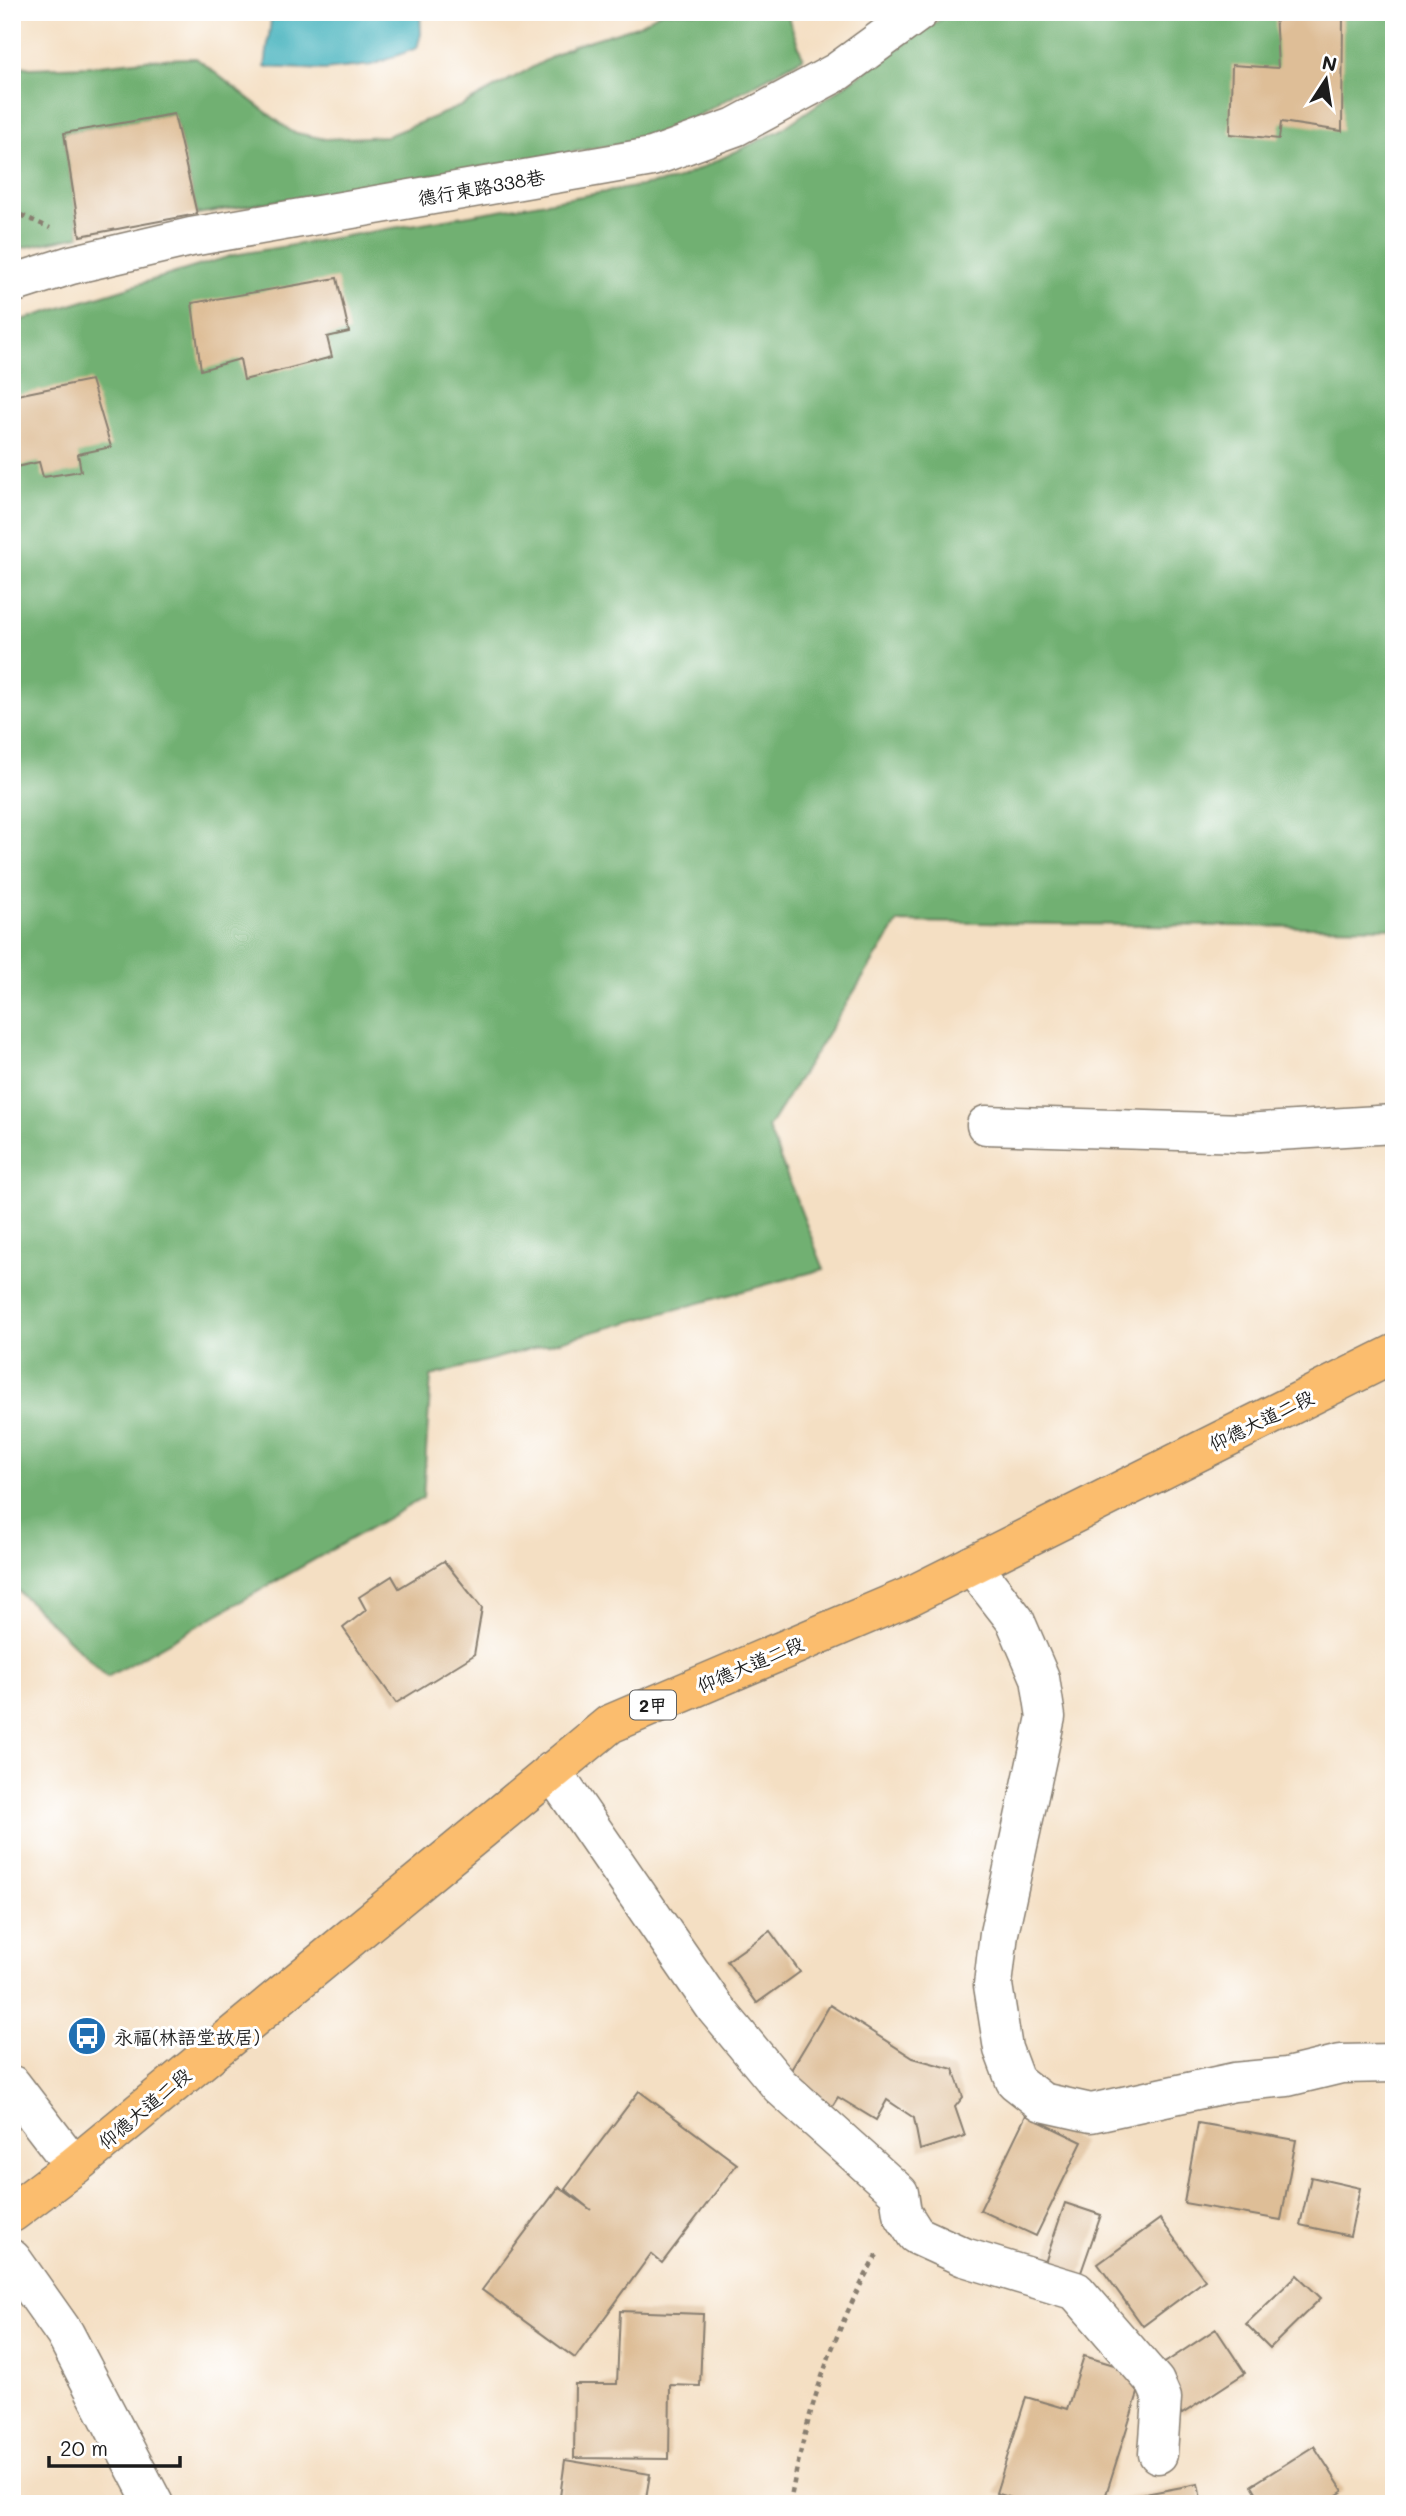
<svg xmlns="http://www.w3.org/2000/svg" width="1406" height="2516" viewBox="0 0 1406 2516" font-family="Mali,'LXGW WenKai TC',sans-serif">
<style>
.forest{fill:#71b072;stroke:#466647;stroke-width:2}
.water{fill:#40b0bb;stroke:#2e666c;stroke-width:2}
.building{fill:#debe97}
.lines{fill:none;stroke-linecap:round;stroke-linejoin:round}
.minor-casing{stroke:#887e70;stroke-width:41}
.major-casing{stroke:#887e70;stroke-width:41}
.path{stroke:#887e70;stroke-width:4.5;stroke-dasharray:5 5;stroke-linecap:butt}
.minor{stroke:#fff;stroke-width:38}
.major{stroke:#fbbd6e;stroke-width:38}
.labels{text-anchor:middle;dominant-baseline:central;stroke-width:6;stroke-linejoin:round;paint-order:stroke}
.shield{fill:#fff;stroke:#606060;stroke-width:2}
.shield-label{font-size:18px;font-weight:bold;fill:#1c1c1c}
.street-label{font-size:19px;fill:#1c1c1c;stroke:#fff}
.poi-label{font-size:19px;fill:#1c1c1c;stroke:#fff;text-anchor:start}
</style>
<rect width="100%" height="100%" fill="#fff"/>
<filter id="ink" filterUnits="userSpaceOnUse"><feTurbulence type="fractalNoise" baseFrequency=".0143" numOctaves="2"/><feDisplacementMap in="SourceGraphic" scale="14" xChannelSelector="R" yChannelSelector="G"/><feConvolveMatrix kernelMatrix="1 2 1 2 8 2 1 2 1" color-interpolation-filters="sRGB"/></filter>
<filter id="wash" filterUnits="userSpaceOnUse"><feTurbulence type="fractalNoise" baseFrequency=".00686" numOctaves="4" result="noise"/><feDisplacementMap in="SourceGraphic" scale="28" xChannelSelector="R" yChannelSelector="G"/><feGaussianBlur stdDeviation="1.57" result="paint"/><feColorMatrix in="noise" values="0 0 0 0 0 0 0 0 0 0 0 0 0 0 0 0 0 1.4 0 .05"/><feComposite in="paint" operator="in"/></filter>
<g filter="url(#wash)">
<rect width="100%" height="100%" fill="#f4dfc3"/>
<path class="forest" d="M 661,12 L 786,12 L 803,58 L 657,138 L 197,214 L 174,114 L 64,133 L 80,236 L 12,250 L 12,64 L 30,68 L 90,66 L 154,59 L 196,58 L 292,132 L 325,139 L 387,136 L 461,106 L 572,46 L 637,26 Z
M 951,12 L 1394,12 L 1394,928 L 898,922 L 768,1128 L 824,1269 L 431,1376 L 423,1498 L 107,1677 L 12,1585 L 12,323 L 234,255 L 676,180 L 779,131 Z"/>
<path class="water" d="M 272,12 L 420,12 L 421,34 L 417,48 L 372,65 L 324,70 L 265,67 Z"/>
<g id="blocks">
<path class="building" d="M 1275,12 L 1343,13 L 1342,131 L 1281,122 L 1279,139 L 1230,134 L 1232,65 L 1278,68 Z
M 174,114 L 197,214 L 80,236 L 64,133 Z
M 337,278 L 349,332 L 327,337 L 332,357 L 244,380 L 240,359 L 201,370 L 192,303 Z
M 91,380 L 111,447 L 78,454 L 81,471 L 43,477 L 39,462 L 12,468 L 12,396 Z
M 444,1561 L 482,1608 L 474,1655 L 396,1703 L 343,1628 L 366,1610 L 359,1597 L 392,1576 L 399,1588 Z
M 770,1931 L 800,1972 L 757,2003 L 727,1961 Z
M 830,2005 L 913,2058 L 953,2069 L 963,2097 L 955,2107 L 965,2136 L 920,2150 L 914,2118 L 887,2100 L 876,2120 L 838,2097 L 828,2113 L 782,2085 Z
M 639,2091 L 737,2164 L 662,2263 L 651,2254 L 575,2358 L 482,2290 L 559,2187 L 591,2210 L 565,2189 Z
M 1026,2115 L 1082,2142 L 1036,2236 L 980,2210 Z
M 1198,2123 L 1296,2140 L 1281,2220 L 1184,2203 Z
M 1311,2177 L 1360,2188 L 1350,2236 L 1300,2225 Z
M 1065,2203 L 1101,2215 L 1078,2281 L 1043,2269 Z
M 1160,2219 L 1205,2280 L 1143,2326 L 1098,2264 Z
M 1297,2275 L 1321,2298 L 1270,2348 L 1246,2324 Z
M 620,2311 L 703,2314 L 700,2386 L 670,2385 L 669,2459 L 574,2458 L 575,2384 L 617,2384 Z
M 1216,2329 L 1245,2373 L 1182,2414 L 1154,2370 Z
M 1084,2356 L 1144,2374 L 1103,2504 L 1031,2504 L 996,2493 L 1026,2397 L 1067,2409 Z
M 1314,2446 L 1343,2491 L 1323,2504 L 1263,2504 L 1252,2485 Z
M 565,2460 L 650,2474 L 645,2504 L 559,2504 Z
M 1198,2484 L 1202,2504 L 1115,2504 L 1114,2500 Z"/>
</g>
</g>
<g filter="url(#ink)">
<use href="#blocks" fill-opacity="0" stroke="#887e70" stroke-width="2"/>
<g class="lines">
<g class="minor-casing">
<path id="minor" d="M 12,284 L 71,265 L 191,237 L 652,157 L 735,127 L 837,72 L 919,12
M 986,1125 L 1244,1133 L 1394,1124
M 972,1565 L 1015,1620 L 1040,1678 L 1046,1717 L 999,1933 L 993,1985 L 1003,2049 L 1015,2081 L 1042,2102 L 1091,2113 L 1234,2082 L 1287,2077 L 1341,2064 L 1394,2063
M 552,1771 L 716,2009 L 780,2086 L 899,2193 L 902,2213 L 916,2235 L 964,2257 L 1076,2291 L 1155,2382 L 1162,2398 L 1158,2454
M 12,2085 L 74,2166
M 12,2259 L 65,2334 L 154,2504"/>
</g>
<g class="major-casing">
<path id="major" d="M 12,2213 L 74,2166 L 610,1724 L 908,1597 L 1394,1354"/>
</g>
<path class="path" d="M 12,211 L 50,228
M 790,2504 C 805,2416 833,2330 878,2253"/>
<use href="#minor" class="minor"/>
<use href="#major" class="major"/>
</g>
</g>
<defs>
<g id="bus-disc" transform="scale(2.0125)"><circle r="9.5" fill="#1f6fb2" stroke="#fff"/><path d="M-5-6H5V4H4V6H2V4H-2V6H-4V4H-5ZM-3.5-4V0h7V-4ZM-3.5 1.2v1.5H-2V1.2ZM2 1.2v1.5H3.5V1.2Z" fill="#fff"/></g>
</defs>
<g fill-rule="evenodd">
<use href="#bus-disc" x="87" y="2036"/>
</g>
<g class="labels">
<rect class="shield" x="630" y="1690.5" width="46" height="29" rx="5"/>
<g class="shield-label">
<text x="653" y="1705">2甲</text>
</g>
<g class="street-label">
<text transform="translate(481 187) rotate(-10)">德行東路338巷</text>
<text transform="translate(1261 1420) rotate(-26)">仰德大道二段</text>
<text transform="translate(750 1664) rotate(-23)">仰德大道二段</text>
<text transform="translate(144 2108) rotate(-40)">仰德大道二段</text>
</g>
<g class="poi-label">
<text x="114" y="2036">永福(林語堂故居)</text>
</g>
</g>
<rect width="1406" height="2516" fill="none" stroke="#fff" stroke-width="42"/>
<g transform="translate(1326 80) rotate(12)" stroke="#ffffff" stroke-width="5" paint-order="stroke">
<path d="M0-5L12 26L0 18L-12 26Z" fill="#1c1c1c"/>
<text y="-10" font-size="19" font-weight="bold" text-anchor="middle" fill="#1c1c1c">N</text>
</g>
<path d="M49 2456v10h131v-10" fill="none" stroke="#1c1c1c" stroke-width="3.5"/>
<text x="60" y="2456" font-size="21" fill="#1c1c1c" stroke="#ffffff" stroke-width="5" paint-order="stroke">20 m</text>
</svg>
